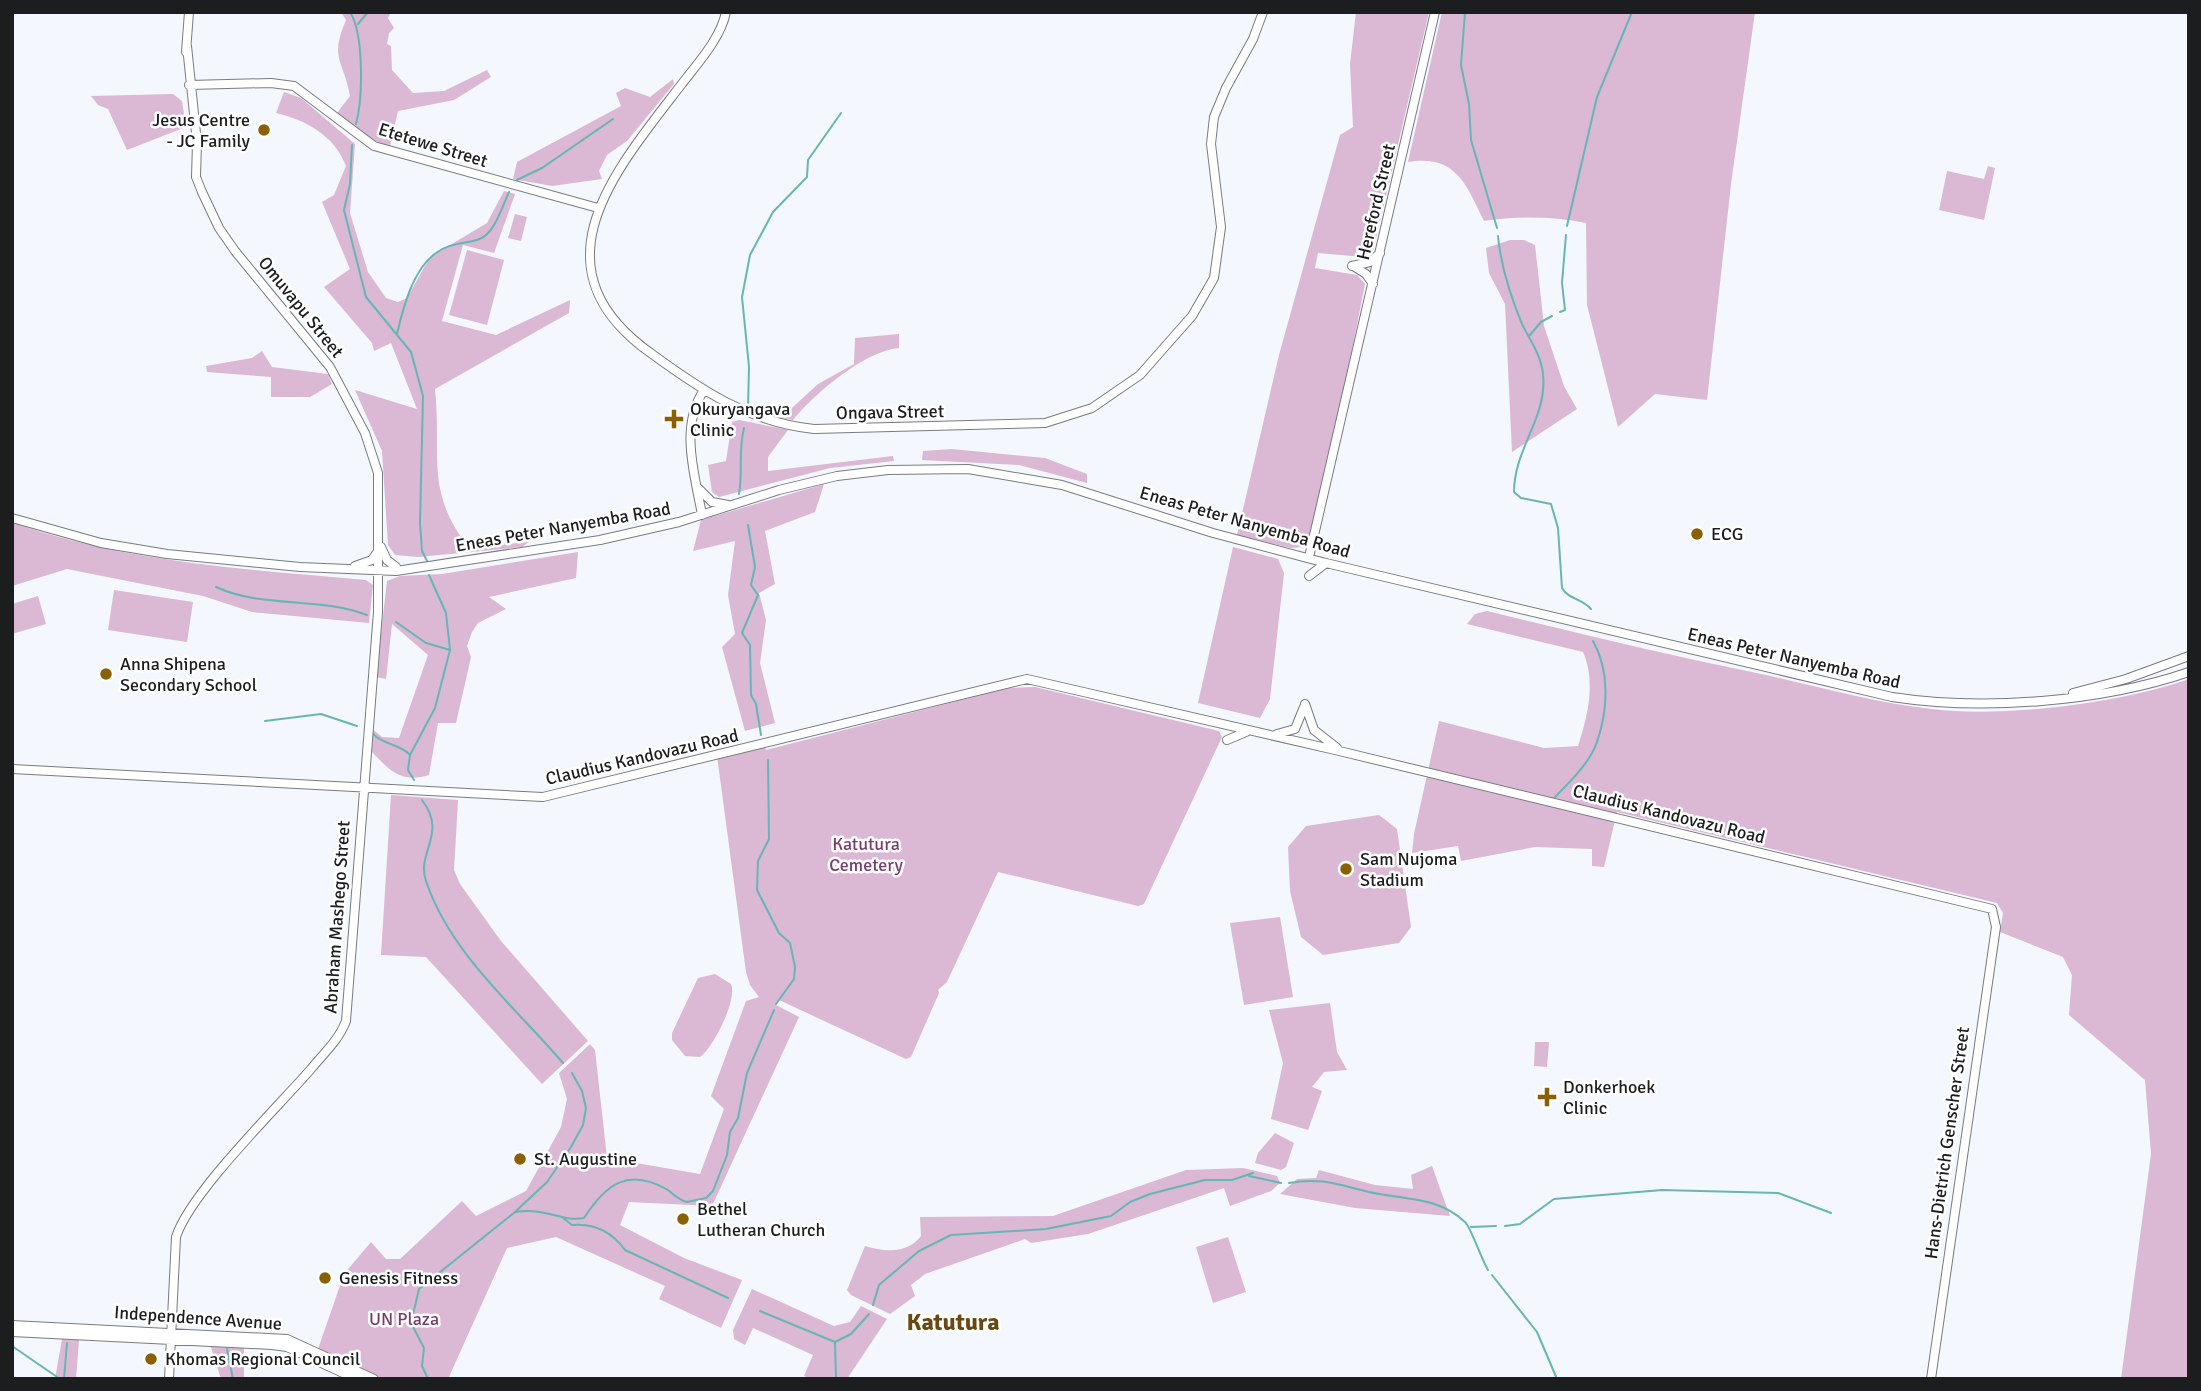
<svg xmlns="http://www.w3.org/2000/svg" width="2201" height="1391" viewBox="0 0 2201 1391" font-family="Signika,sans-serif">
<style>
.green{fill:#dbb8d4}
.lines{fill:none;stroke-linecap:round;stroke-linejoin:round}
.stream{stroke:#66b6b4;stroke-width:2}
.secondary-casing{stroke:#787b81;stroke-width:10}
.secondary{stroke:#fff;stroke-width:8}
.poi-dot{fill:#8b6002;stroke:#fff;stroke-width:2.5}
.labels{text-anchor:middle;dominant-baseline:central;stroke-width:5;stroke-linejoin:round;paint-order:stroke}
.poi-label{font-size:18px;fill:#1c1d1f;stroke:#fff;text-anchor:start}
.street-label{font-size:18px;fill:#1c1d1f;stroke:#fff}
.park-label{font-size:18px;fill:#7a3d70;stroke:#fff}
.district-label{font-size:24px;font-weight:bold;fill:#674911;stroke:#fff}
</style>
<rect width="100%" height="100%" fill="#f4f7fd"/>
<path class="green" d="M 341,12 L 391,12 L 388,18 L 394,28 L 389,33 L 387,44 L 391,46 L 392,70 L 413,93 L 444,91 L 487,70 L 491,77 L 454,100 L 398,111 L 390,146 L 375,141 L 337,113 L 350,96 C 344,60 329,60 346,20 Z
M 1356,12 L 1429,12 L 1374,247 L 1369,256 L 1363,257 L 1318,253 L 1315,268 L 1357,275 L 1365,284 L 1331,456 L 1311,535 L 1304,547 L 1291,548 L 1237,535 L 1279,355 L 1340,135 L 1353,127 L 1350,64 Z
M 1442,12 L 1755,12 L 1731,184 L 1707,400 L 1655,394 L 1618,427 L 1587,305 L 1586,223 C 1552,216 1518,216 1484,221 C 1466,184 1456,154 1408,162 Z
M 673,79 L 674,84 L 627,141 L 607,155 L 599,171 L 602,179 L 552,186 L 513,179 L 517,162 L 621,106 L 616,93 L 625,88 L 650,97 Z
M 284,92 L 301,98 L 355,144 L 350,213 L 368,272 L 386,298 L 398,302 L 407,298 L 430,257 L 487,223 L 504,191 L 515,194 L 494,253 L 463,245 L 442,321 L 496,335 L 570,300 L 569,313 L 435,389 C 442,456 424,490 469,548 L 529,542 L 522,547 L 418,557 L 395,555 L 388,545 L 382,451 L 355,390 L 417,409 L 391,343 L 374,351 L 372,343 L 324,287 L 350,269 L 322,202 L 334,195 L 346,166 C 335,136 306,120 276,113 Z
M 173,94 L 182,101 L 186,127 L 127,150 L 108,109 L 98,105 L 91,96 Z
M 1988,166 L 1995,168 L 1984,220 L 1939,210 L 1947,171 L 1984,179 Z
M 515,214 L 527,217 L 521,241 L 508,238 Z
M 1510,240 L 1524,240 L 1535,245 L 1544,326 L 1564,386 L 1577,409 L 1512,452 L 1505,304 L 1489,273 L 1486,248 Z
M 467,250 L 504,260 L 487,325 L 449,315 Z
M 899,334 L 899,348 C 864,351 814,394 793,420 L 781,418 L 818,384 L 854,364 L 855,338 Z
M 262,351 L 272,367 L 328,374 L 332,384 L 310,397 L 271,397 L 271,377 L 207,372 L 206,366 L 252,358 Z
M 739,420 L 788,430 L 768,457 L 768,471 L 893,456 L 894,461 L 830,468 L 719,497 L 712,492 L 708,465 L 726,461 L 732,422 Z
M 952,449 L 1045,458 L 1087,474 L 1087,483 L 1019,465 L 922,460 L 923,451 Z
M 824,484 L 815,512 L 765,531 L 775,584 L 759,593 L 766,620 L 760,663 L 775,723 L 745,731 L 722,647 L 735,634 L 728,595 L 735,541 L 693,551 L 701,520 Z
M 12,522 C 125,563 247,569 366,580 L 373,585 L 369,623 L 252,612 L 203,596 L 67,569 L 12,586 Z
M 1233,547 L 1278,559 L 1284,573 L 1270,699 L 1260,718 L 1198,703 Z
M 578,552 L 576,578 L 489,597 L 506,609 L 478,623 L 472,632 L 467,646 L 471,657 L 456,723 L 438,723 L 429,775 C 398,784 388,768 368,748 L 371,728 L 382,737 L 399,738 L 428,655 L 392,624 L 386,679 L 376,677 L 387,581 L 400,576 L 442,574 Z
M 114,590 L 193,602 L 187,642 L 108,630 Z
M 38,596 L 46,624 L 12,634 L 12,604 Z
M 1487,611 C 1580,634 1672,656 1766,675 C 1821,687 1876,703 1932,709 C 2003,718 2122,703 2189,679 L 2189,1379 L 2121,1379 L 2151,1154 L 2145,1080 L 2069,1015 L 2072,975 L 2063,957 L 2000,932 L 2003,913 L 1997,903 L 1617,812 L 1604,867 L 1592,866 L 1592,849 L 1535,847 L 1461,861 L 1458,846 L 1412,853 L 1414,834 L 1439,721 L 1544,748 L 1578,746 C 1588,716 1596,681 1583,652 L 1467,624 L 1475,614 Z
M 1035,687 L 1219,731 L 1222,737 L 1144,904 L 1138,906 L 998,872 L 947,982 L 938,990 L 939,993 L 911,1057 L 906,1059 L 779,1000 L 776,1005 L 799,1017 L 712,1206 L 629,1202 L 620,1225 L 684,1258 L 742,1280 L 721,1328 L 659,1299 L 665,1286 L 556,1237 L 507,1248 L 448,1379 L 374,1379 L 317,1352 L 344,1274 L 371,1242 L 386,1259 L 400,1259 L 462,1201 L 476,1216 L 526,1191 L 561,1127 L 567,1099 L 559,1073 L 590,1044 L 595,1050 L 607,1158 L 700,1174 L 724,1109 L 711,1096 L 746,1001 L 759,997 L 750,985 L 746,972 L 717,756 L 764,744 L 766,750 L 1008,688 Z
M 391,795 L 458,800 L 454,870 L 460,884 L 501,941 L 588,1041 L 542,1084 L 426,957 L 381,955 Z
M 1379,815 L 1397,829 L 1411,927 L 1399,943 L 1323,955 L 1301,937 L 1290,891 L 1288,847 L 1306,826 Z
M 1280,917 L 1293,997 L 1244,1005 L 1230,923 Z
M 715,974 L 731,984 C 738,999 713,1048 700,1057 L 685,1056 L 672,1040 L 672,1033 L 698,978 Z
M 1330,1003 L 1337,1052 L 1347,1070 L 1324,1072 L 1312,1087 L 1322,1091 L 1308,1130 L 1271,1119 L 1283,1063 L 1269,1010 Z
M 1535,1042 L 1549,1042 L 1547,1067 L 1534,1066 Z
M 1275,1133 L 1294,1143 L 1286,1167 L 1281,1170 L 1255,1163 L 1258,1153 Z
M 1432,1166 L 1450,1216 L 1355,1208 L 1280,1194 L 1297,1179 L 1316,1178 L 1319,1170 L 1375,1185 L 1413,1189 L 1411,1175 Z
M 1243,1168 L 1277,1176 L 1280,1183 L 1271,1191 L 1230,1206 L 1224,1188 L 1088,1234 L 1031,1243 L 1025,1239 L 925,1274 L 911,1285 L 915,1296 L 890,1314 L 851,1295 L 847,1290 L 865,1246 C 885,1252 907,1254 921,1236 L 920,1217 L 1053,1216 L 1186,1170 Z
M 1228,1237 L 1246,1292 L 1213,1303 L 1196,1247 Z
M 752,1289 L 834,1326 L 850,1322 L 861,1306 L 887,1319 L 847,1379 L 811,1379 L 804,1376 L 813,1355 L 753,1328 L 745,1345 L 734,1339 L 733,1330 Z
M 62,1339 L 79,1340 L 76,1379 L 55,1379 Z
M 209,1341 L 244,1343 L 244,1379 L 221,1379 Z"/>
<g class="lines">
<path class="stream" d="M 350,12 C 364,34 363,98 356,124
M 1465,12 L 1461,65 L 1469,104 L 1471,140 L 1497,228
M 358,24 L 368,12
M 352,145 L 350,184 L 344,210 L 366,297 L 411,352 L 423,396 L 420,523 L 422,551 L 427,561
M 517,180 L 542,168 L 613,119
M 1567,226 L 1597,97 L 1632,12
M 1498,236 C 1501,268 1510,295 1522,324 C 1530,340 1541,355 1543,374 C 1548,417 1514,448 1514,492 L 1521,498 L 1551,504 L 1558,528 L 1562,588 C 1569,600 1582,598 1591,609
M 1560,312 L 1565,310 L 1562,283 L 1566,235
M 397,334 C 403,308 413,269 436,253 C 449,243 462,244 477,240 C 494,236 502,207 509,192
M 1529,336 L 1541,322 L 1552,316
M 748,408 L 749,367 L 742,297 L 750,255 L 773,212 L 807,177 L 808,160 L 841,113
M 739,494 C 743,472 738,451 744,428
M 748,525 L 755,567 L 751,585 L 758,595 L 742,633 L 750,645 L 751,695 L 756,704 L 761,735
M 216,587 C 264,609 318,596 367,615
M 396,622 L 426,643 L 450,650
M 265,721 L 321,714 L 357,726
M 373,734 C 384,745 399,744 409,754
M 768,760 L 769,839 L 758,861 L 757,890 L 779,933 L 790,943 L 795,967 L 794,979 L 776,1004
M 414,780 L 408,770 L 410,755 L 435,708 L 450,650 L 446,613 L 429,575
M 1553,799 C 1568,784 1590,763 1597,742 C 1608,710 1610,671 1593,641
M 422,800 C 448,834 416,852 426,881 C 450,953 515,1007 563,1063
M 1249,1176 L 1281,1183
M 1289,1183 C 1321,1177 1339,1185 1369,1192 C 1404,1200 1437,1196 1465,1222 C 1471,1227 1481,1259 1488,1270
M 515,1212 C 545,1207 560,1222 584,1218 C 606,1184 628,1167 668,1190 C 674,1195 679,1200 687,1202 L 706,1198 L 713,1191 L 727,1155 L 730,1132 L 738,1118 L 747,1073 L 774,1010
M 563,1218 L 572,1225 C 595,1223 612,1232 625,1250 L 728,1298
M 1505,1226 L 1520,1224 L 1554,1199 L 1662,1190 L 1778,1193 L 1831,1213
M 1471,1227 L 1496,1226
M 1492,1275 L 1537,1332 L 1557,1379
M 873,1305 L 879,1285 L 919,1251 L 951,1235 L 1046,1229 L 1111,1216 L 1130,1202 L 1150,1194 L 1205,1180 L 1232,1180 L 1253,1173
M 760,1311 L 835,1342 L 851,1334 L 869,1314
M 835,1342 L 836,1379
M 12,1346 L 60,1379
M 227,1349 L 233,1379
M 64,1379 L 67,1343
M 428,1379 L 422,1366 L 424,1348 L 411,1323 L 419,1289 L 515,1212 L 547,1182 L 571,1147 L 583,1125 L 586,1108 L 582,1091 L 572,1073"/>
<g class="secondary-casing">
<path id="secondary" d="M 726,12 C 721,38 697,64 681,85 C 614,172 530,268 652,354 C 704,392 749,422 814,429 L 1045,423 L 1092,408 L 1140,375 L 1192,316 L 1214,278 L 1221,227 L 1211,144 L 1214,117 L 1226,88 L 1253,39 L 1263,12
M 186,52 L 189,12
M 189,85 L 271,83 L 294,86 L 374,146 L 598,208
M 1352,266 L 1370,262 L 1380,253
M 1355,267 L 1366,274 L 1373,284
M 698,488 L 712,502 L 728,505
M 702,515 C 695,475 679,427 704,390
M 12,518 L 101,543 L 167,554 L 300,567 L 396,571 L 600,540 L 679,522 L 779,490 L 837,476 L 888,470 L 968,469 L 1062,485 L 1213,533 L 1326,563 L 1892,697 C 1983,711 2101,702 2189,672
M 381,547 L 387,560 L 396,567
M 1309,557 L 1435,12
M 355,566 L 372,560 L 378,551
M 1309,576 L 1326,563
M 2073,693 L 2126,679 L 2189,656
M 1305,704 L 1314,730 L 1337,748
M 1277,734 L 1295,729 L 1304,707
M 1227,740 L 1246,732
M 1331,749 L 1992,909 L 1996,927 L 1931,1379
M 12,769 L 543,797 L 1027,679 L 1335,750
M 12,1325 L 287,1339 L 374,1379
M 12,1332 L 272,1345 L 287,1347 L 356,1379
M 169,1379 L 176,1237 C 190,1193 277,1108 311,1069 C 323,1054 339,1040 346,1021 L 378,612 L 378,473 L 365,433 L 330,367 L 235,251 L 219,228 L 202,192 L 196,177 L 197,143 L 187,46"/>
</g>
<use href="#secondary" class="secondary"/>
</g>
<g class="poi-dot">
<circle cx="264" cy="130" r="7"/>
<path d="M670.5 408.5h7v7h7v7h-7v7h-7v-7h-7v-7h7z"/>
<circle cx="1697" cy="534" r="7"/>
<circle cx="106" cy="674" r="7"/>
<circle cx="1346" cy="869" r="7"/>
<path d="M1543.5 1086.5h7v7h7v7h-7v7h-7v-7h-7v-7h7z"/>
<circle cx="520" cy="1159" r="7"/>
<circle cx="683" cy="1219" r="7"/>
<circle cx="325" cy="1278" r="7"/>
<circle cx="151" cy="1359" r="7"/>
</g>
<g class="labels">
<g class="poi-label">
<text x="250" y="120" text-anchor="end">Jesus Centre<tspan x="250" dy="21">- JC Family</tspan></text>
<text x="690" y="409">Okuryangava<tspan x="690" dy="21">Clinic</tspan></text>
<text x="1711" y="534">ECG</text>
<text x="120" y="664">Anna Shipena<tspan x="120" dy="21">Secondary School</tspan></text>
<text x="1360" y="859">Sam Nujoma<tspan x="1360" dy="21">Stadium</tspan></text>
<text x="1563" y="1087">Donkerhoek<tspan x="1563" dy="21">Clinic</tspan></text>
<text x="534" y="1159">St. Augustine</text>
<text x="697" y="1209">Bethel<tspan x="697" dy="21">Lutheran Church</tspan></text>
<text x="339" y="1278">Genesis Fitness</text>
<text x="165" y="1359">Khomas Regional Council</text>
</g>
<g class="street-label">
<text transform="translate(433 145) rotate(17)">Etetewe Street</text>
<text transform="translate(1376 202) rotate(-77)">Hereford Street</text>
<text transform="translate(301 307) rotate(51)">Omuvapu Street</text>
<text transform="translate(890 412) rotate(-1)">Ongava Street</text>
<text transform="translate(1245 522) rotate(16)">Eneas Peter Nanyemba Road</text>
<text transform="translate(563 527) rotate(-10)">Eneas Peter Nanyemba Road</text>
<text transform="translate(1794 658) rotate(13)">Eneas Peter Nanyemba Road</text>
<text transform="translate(642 757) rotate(-13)">Claudius Kandovazu Road</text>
<text transform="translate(1669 814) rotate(14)">Claudius Kandovazu Road</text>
<text transform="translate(337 917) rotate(-86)">Abraham Mashego Street</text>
<text transform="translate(1947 1143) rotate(-82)">Hans-Dietrich Genscher Street</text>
<text transform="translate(198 1318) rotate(4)">Independence Avenue</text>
</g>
<g class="park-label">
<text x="866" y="844">Katutura<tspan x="866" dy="21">Cemetery</tspan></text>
<text x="404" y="1319">UN Plaza</text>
</g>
<g class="district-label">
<text x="953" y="1322">Katutura</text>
</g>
</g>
<rect width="2201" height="1391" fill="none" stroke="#1c1d1f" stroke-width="28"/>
</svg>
